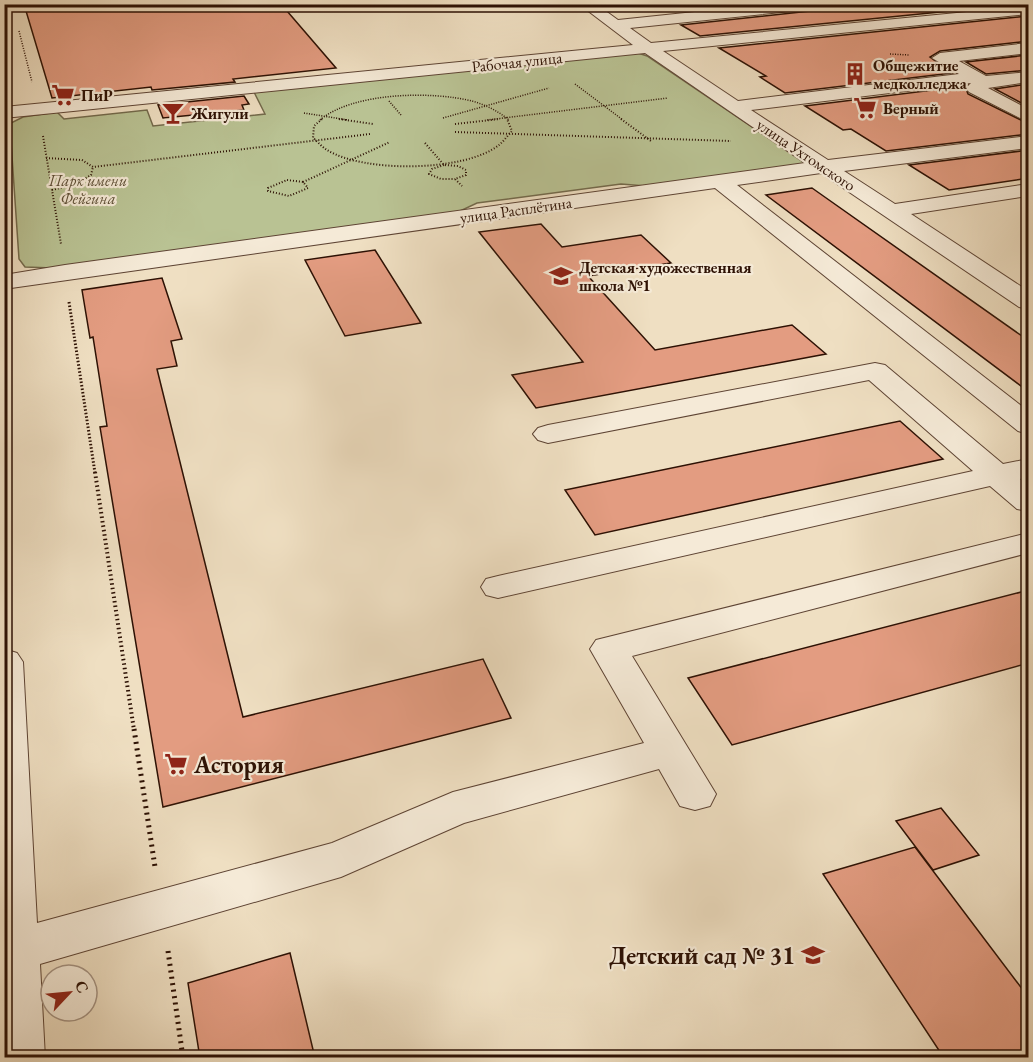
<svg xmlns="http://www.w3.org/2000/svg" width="1033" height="1062" viewBox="0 0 1033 1062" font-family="'EB Garamond',serif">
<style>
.green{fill:#b9c293;stroke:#736a4c;stroke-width:1.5}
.building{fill:#e39c81;stroke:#2d1104;stroke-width:1.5}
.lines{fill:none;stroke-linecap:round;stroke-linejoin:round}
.minor-casing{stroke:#5e4434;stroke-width:2}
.path-far4{stroke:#2d1104;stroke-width:1.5;stroke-dasharray:1 1.5;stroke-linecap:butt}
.path-far3{stroke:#2d1104;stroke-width:2;stroke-dasharray:1 2;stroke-linecap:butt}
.path-far2{stroke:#2d1104;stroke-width:3;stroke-dasharray:1.5 2;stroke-linecap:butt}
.path-far1{stroke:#2d1104;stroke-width:4;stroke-dasharray:1.5 3;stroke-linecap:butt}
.path{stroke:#2d1104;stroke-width:5;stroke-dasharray:2 4.5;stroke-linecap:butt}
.minor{fill:#f5ead7;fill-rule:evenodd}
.labels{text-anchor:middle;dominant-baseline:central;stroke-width:4.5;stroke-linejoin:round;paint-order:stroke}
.far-street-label{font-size:16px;fill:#2d1104;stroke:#f5ead7}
.far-poi-label{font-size:16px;font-weight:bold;fill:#2d1104;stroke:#f5ead7;text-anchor:start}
.far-park-label{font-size:16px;font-style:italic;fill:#5e4f36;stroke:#f5ead7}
.near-poi-label{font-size:24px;font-weight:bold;fill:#2d1104;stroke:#f5ead7;text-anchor:start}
</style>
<rect width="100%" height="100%" fill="#efdfc2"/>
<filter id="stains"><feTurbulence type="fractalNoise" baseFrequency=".00333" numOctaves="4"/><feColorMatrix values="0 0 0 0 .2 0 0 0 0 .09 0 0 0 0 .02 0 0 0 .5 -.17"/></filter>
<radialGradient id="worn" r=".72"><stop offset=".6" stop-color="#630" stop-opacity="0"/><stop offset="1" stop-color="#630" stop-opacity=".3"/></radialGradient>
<path class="green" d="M 638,53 L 647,56 L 807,164 L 646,186 L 621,184 L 477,203 L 458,212 L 53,268 L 25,267 L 19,259 L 10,127 L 11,123 L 23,117 L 57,112 L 64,119 L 147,110 L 153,126 L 265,114 L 254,92 Z"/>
<path class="building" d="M 115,4 L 281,4 L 336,68 L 233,79 L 235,82 L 152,90 L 151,87 L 52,98 L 26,11 Z
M 875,4 L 1020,4 L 700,36 L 681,25 Z
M 1028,16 L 1029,41 L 940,51 L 930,57 L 952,73 L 785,93 L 760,77 L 766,76 L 719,48 Z
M 1028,55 L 1029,70 L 986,74 L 966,62 Z
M 1028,84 L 1029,107 L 995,89 Z
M 965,86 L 968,94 L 1029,124 L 1029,134 L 886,151 L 851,129 L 843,130 L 805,106 Z
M 244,96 L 249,104 L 242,105 L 244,110 L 163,118 L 158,105 Z
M 1029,150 L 1029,178 L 949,190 L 909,165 Z
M 812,188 L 1029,341 L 1029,392 L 766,195 Z
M 541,224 L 562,247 L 641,235 L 671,263 L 588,276 L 655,350 L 792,325 L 826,354 L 536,408 L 512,375 L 583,362 L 479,232 Z
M 375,250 L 421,323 L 345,336 L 305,260 Z
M 162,278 L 182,339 L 171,341 L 177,366 L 157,369 L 243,717 L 483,659 L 511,718 L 163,807 L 100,427 L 107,426 L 93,337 L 90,338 L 82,290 Z
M 900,421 L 943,459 L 595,535 L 565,490 Z
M 1029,590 L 1029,663 L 732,745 L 688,678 Z
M 941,808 L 979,855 L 933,870 L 896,821 Z
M 915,847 L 1029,998 L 1029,1058 L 944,1058 L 823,874 Z
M 290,953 L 315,1058 L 200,1058 L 188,983 Z"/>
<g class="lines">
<g class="minor-casing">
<path id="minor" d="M 4,4 L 39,4 L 32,8 L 4,11 Z
M 579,4 L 596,4 L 618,20 L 772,4 L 827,4 L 820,8 L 630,28 L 651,43 L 1028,6 L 1028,14 L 663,51 L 738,101 L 959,74 L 932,58 L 940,53 L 1028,43 L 1028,53 L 959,61 L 986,76 L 1028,72 L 1028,82 L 988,88 L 1028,109 L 1028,122 L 969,92 L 966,88 L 971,83 L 751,110 L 828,160 L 1028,136 L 1028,148 L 844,171 L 895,204 L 1028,184 L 1028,196 L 911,214 L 1028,291 L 1028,309 L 1019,307 L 821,173 L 737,185 L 1028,411 L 1028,434 L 1018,431 L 715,188 L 4,289 L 4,275 L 65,265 L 805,163 L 645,53 L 4,118 L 4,107 L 633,45 Z
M 875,363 L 885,365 L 1003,464 L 1028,459 L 1028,477 L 1020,479 L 1028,486 L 1028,511 L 1017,509 L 990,486 L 498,598 L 486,595 L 481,587 L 486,579 L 498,576 L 973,471 L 869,380 L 548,443 L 538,440 L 533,434 L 538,428 L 548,425 Z
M 1028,533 L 1028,553 L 632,656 L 716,794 L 710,806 L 695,810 L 680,806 L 659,769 L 464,823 L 341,877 L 40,964 L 45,1058 L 4,1058 L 4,649 L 17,653 L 23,662 L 37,923 L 332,843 L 453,792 L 644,743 L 590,649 L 596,640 Z"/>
</g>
<path class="path-far4" d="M 19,31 L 32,82
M 890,54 L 909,55
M 575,84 L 623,120
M 389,101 L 401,115
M 304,113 L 348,120
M 443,118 L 549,88
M 320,120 C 353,92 432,91 472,101 C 486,105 498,111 509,120
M 487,120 L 668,98"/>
<path class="path-far3" d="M 322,119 L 314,126 L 313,138 C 318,142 322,147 327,150 C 364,173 465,172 499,145 C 504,141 508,135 512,131 L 507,119
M 339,119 L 373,124
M 621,119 L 651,141
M 455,124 L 500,119
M 455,132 L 731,141
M 43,136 L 61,244
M 425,143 L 444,165 L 458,166 L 466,170 L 466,175 L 455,179 L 462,186
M 46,158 L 82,160 L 93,167 L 370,134
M 444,165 L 432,169 L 429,174 L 441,179 L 455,179
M 287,180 L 303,182 L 308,188 L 289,196 L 268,191 L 268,188 Z
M 303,182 L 390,142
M 52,190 L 75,184 L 91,175 L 93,167"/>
<path class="path-far2" d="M 69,302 L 95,473"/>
<path class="path-far1" d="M 95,472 L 134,730"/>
<path class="path" d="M 134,729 L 155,867
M 168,951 L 183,1058"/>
<use href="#minor" class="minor"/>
</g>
<defs>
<g id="building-bare" transform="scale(1.8)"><path d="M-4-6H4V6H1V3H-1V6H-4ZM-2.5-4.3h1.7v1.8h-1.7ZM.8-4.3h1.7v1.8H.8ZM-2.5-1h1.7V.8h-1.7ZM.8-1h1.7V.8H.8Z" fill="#8f2418" stroke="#f5ead7" stroke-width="2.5" paint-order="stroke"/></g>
<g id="supermarket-bare" transform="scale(1.8)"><path d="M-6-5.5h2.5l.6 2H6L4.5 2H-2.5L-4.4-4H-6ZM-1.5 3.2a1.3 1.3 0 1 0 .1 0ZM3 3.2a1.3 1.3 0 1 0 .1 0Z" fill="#8f2418" stroke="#f5ead7" stroke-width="2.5" paint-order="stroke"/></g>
<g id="bar-bare" transform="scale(1.8)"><path d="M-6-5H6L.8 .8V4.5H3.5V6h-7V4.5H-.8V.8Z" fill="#8f2418" stroke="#f5ead7" stroke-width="2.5" paint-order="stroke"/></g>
<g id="school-bare" transform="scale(1.8)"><path d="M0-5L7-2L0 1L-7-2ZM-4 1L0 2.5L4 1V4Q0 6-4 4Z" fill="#8f2418" stroke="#f5ead7" stroke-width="2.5" paint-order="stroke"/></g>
</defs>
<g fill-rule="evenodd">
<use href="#building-bare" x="855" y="74"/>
<use href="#supermarket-bare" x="63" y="95"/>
<use href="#supermarket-bare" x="865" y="108"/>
<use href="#bar-bare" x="173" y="113"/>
<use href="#school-bare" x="561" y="276"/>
<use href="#supermarket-bare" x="176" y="764"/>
<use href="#school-bare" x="813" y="955"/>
</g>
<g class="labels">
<g class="far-street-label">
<text transform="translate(517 62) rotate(-6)">Рабочая улица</text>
<text transform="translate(806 155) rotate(34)">улица Ухтомского</text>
<text transform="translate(516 210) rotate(-8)">улица Расплётина</text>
</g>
<g class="far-poi-label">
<text x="873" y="65">Общежитие<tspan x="873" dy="18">медколледжа</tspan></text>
<text x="81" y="95">ПиР</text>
<text x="883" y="108">Верный</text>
<text x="191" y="113">Жигули</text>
<text x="579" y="267">Детская художественная<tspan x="579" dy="18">школа №1</tspan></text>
</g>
<g class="far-park-label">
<text x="88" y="180">Парк имени<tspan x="88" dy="18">Фейгина</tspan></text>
</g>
<g class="near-poi-label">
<text x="194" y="764">Астория</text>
<text x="795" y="955" text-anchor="end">Детский сад № 31</text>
</g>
</g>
<rect width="1033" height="1062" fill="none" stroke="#efdfc2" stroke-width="24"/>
<rect x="6" y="6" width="1021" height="1050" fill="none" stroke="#2d1104" stroke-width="3"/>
<rect x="12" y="12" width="1009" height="1038" fill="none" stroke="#2d1104" stroke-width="1.5"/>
<g transform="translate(69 993) rotate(64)"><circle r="28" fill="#f5ead7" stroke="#a59383" stroke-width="1.5"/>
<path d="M0-4.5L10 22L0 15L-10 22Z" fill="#8f2418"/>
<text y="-9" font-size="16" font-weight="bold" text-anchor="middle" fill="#2d1104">С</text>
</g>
<rect width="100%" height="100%" filter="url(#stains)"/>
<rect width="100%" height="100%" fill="url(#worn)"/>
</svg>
